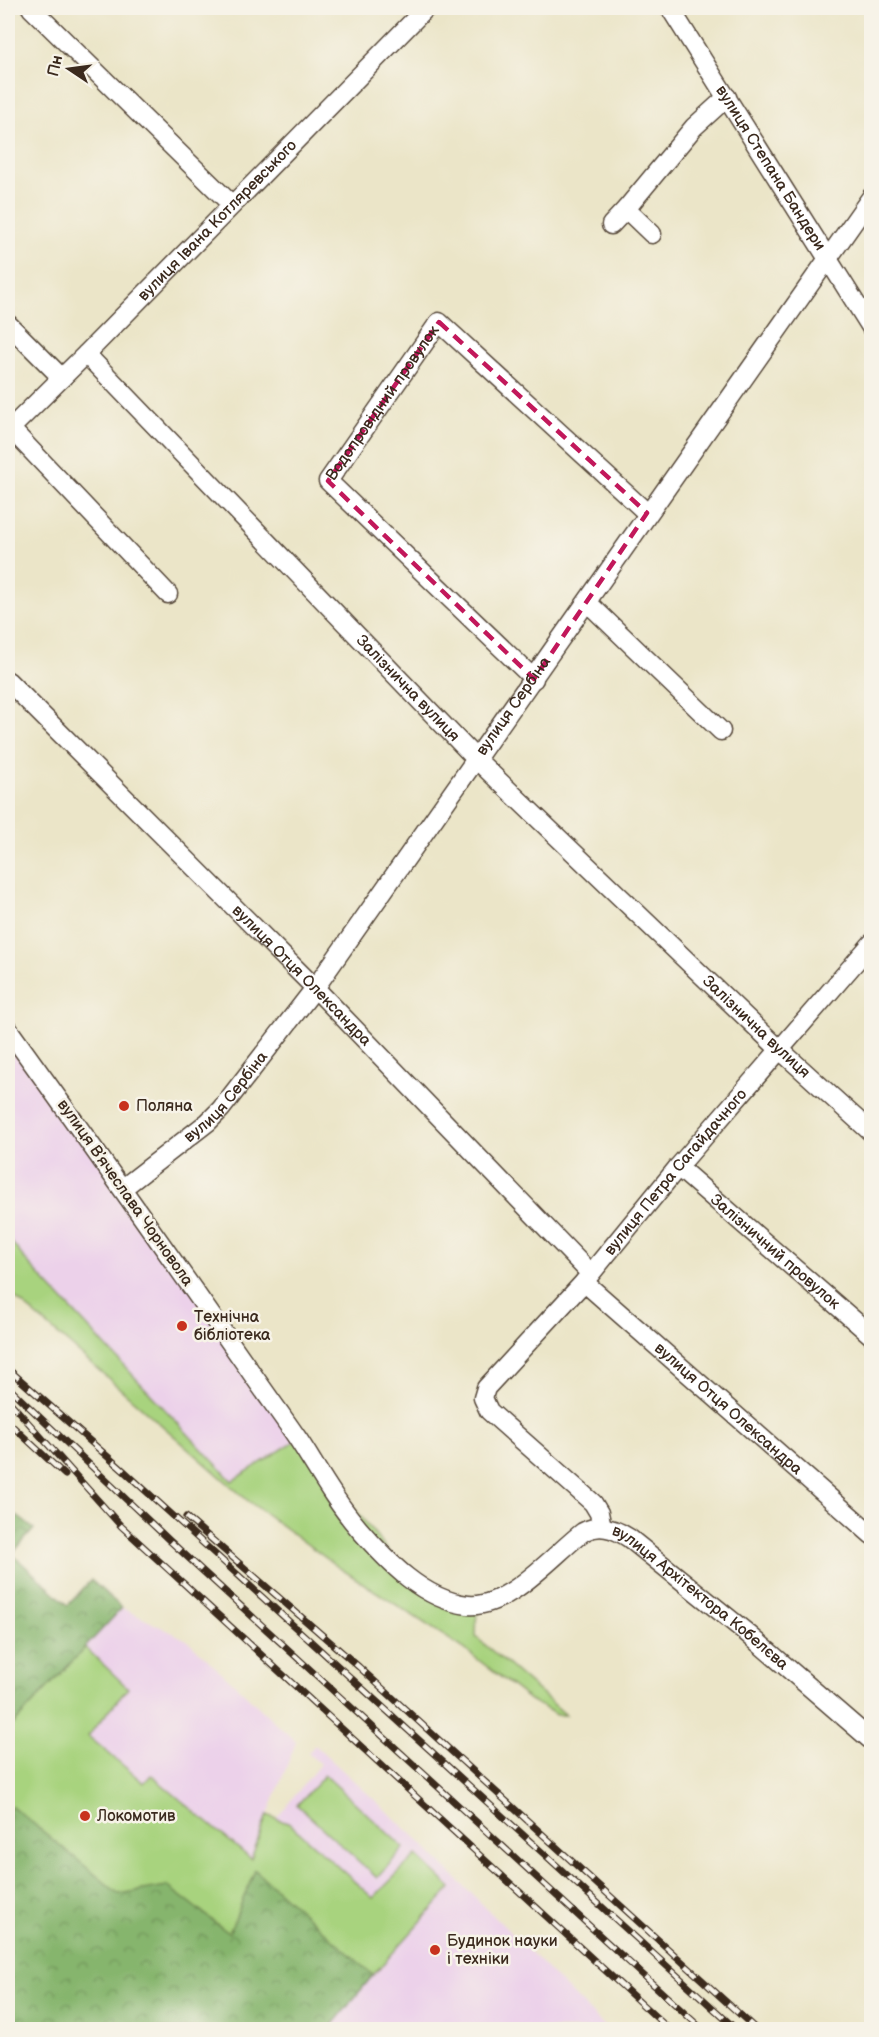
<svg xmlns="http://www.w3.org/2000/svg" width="879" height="2037" viewBox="0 0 879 2037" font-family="'Balsamiq Sans',sans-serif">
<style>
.built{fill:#ecd1ea}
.green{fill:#a8d37e;stroke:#727e4e;stroke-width:1.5}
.forest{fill:url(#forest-crowns);stroke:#607046;stroke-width:1.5}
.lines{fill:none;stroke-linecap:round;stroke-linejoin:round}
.minor-casing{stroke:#554638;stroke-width:21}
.minor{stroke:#fff;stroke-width:18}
.rail-casing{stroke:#3b2a1e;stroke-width:7}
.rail{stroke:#f7f3e8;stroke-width:4.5;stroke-dasharray:14;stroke-linecap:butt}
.marked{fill:none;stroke:#c2185b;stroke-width:4.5;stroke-dasharray:12 8;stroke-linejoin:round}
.poi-dot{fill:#c8321e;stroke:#f7f3e8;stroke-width:2}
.labels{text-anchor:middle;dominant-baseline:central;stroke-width:5;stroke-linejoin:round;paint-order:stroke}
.street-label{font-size:16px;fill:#3b2a1e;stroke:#f7f3e8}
.poi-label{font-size:16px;fill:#3b2a1e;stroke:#f7f3e8;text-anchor:start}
</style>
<defs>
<pattern id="forest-crowns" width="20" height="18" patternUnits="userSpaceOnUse" patternTransform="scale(1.5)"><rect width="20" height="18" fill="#86b56d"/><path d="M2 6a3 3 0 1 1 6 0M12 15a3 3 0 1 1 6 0" fill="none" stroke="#6f9359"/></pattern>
</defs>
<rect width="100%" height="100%" fill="#f7f3e8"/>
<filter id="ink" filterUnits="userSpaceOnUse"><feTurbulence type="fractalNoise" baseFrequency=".0167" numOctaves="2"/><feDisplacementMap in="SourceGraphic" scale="12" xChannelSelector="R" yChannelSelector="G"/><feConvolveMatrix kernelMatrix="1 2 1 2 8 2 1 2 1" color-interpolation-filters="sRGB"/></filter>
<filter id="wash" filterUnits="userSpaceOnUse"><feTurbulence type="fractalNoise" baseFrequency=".008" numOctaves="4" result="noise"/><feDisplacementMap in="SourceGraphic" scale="24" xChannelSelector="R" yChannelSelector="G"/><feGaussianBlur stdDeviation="1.35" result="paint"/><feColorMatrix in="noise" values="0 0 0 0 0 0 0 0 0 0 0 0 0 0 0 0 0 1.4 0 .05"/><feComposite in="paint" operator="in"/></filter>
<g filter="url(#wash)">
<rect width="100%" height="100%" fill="#ebe5c8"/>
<path class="built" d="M 8,1029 L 298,1439 L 232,1481 L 28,1263 L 8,1238 Z
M 122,1608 L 187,1640 L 296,1742 L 251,1859 L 152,1775 L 144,1784 L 88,1736 L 127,1688 L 85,1647 Z
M 315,1745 L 417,1839 L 607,2029 L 329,2029 L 373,1975 L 373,1898 L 290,1824 L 276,1819 L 320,1764 L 308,1753 Z"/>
<path class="green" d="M 8,1238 L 28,1263 L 232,1481 L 298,1439 L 412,1580 L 477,1605 L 476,1637 L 566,1715 L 557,1715 L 530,1700 L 463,1648 L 338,1567 L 247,1500 L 36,1315 L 8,1292 Z
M 85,1647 L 128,1688 L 88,1736 L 144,1783 L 151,1775 L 251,1859 L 267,1815 L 290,1824 L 373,1898 L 416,1855 L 451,1888 L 373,1975 L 329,2029 L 8,2029 L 8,1730 Z
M 325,1775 L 404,1848 L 377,1878 L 297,1805 Z"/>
<path class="forest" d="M 8,1509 L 34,1529 L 12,1554 L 68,1605 L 91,1580 L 122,1608 L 8,1730 Z
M 12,1806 L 119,1894 L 167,1886 L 229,1933 L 255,1870 L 373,1975 L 329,2029 L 8,2029 L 8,1811 Z"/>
</g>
<g filter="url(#ink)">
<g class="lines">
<g class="minor-casing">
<g id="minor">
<path d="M 31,8 L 232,205"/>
<path id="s1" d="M 670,8 L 872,329"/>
<path d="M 626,209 L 652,234"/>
<path d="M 611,225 L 626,209 L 694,127 L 727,97"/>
<path d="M 8,324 L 62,378"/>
<path id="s2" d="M 86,354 L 477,760 L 779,1049 L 872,1133"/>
<path d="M 10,428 L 168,594"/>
<path id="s3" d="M 8,431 L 86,354 L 426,8"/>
<path d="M 587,602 L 721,731"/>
<path id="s4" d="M 534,679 L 328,481 L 439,322 L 647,513"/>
<path id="s5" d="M 8,681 L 315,988 L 590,1273"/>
<path id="s6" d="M 8,1029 C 88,1140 167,1252 246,1365 C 263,1390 281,1414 298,1439 C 318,1470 335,1501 359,1529 C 387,1561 423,1600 468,1605 C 508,1609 553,1555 583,1532 C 599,1523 614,1528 629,1538 L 747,1633 L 872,1741"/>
<path id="s7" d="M 678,1167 L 872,1336"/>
<path id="s8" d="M 123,1188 L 208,1122 L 221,1109 L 315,988 L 872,196"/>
<path id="s9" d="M 584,1282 L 872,1535"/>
<path id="s10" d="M 602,1527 L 599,1513 L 593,1503 L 489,1411 L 483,1398 L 486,1388 L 584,1282 L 678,1167 L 872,943"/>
</g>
</g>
<use href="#minor" class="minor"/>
<g class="rail-casing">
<path id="rail" d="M 8,1369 L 124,1471 L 737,2030
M 8,1387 L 170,1541 L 703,2030
M 8,1400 L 121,1526 L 670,2030
M 8,1422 L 65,1475
M 186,1517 L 359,1667 L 757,2030"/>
</g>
<use href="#rail" class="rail"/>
</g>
</g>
<path class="marked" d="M 439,322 L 647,513 L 534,679 L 328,481 Z"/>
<g class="poi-dot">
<circle cx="124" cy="1106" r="6"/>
<circle cx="182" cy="1326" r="6"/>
<circle cx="85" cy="1816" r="6"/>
<circle cx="435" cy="1950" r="6"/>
</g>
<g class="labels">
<g class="street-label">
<text stroke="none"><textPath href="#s1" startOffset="189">вулиця Степана Бандери</textPath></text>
<text stroke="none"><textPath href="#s3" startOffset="297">вулиця Івана Котляревського</textPath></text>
<text stroke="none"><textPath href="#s4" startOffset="381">Водопровідний провулок</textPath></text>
<text stroke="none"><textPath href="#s2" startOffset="464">Залізнична вулиця</textPath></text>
<text stroke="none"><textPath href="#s8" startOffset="624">вулиця Сербіна</textPath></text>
<text stroke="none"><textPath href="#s5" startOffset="416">вулиця Отця Олександра</textPath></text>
<text stroke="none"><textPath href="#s2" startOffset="950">Залізнична вулиця</textPath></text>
<text stroke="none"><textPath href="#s8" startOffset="138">вулиця Сербіна</textPath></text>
<text stroke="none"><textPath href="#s10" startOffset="477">вулиця Петра Сагайдачного</textPath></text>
<text transform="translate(125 1193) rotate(55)">вулиця Вʼячеслава Чорновола</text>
<text stroke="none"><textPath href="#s7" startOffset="129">Залізничний провулок</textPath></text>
<text stroke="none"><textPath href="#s9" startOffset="192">вулиця Отця Олександра</textPath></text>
<text stroke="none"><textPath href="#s6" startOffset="1028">вулиця Архітектора Кобелєва</textPath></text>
</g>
<g class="poi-label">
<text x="136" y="1106">Поляна</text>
<text x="194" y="1317">Технічна<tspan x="194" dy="18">бібліотека</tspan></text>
<text x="97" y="1816">Локомотив</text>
<text x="447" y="1941">Будинок науки<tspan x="447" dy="18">і техніки</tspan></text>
</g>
</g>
<rect width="879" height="2037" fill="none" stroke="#f7f3e8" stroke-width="30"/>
<g transform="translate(69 69) rotate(283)" stroke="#f7f3e8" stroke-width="4.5" paint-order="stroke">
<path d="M0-4.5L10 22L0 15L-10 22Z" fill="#3b2a1e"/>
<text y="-9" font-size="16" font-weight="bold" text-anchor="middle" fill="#3b2a1e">Пн</text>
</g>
</svg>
